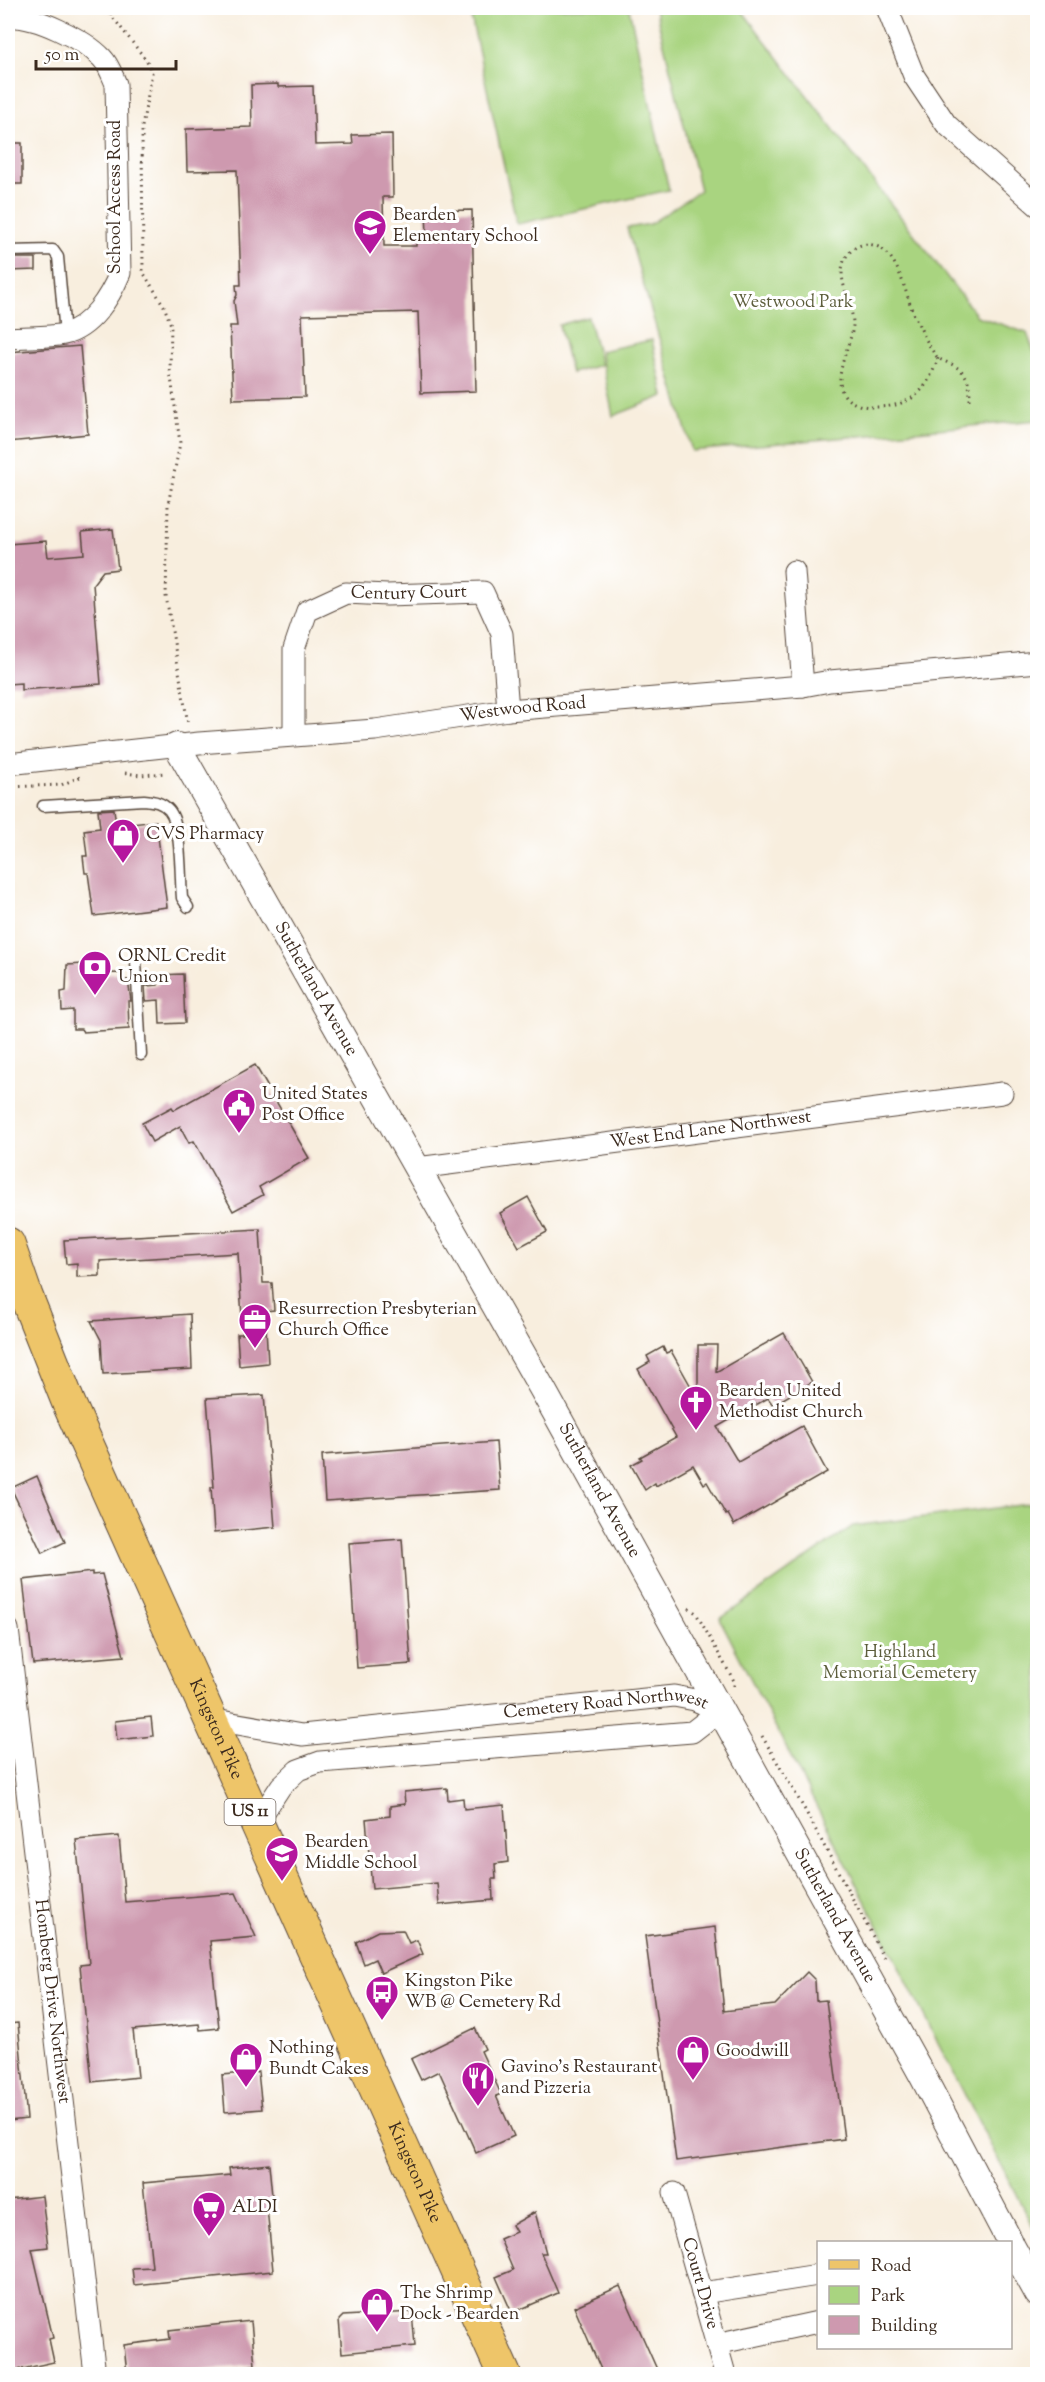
<svg xmlns="http://www.w3.org/2000/svg" width="1045" height="2382" font-family="'Sorts Mill Goudy',serif">
  <style>
    .green { fill: #a9d480; stroke: #727f4f; stroke-width: 1.5 }
    .building { fill: #ce99af }
    .lines { fill: none; stroke-linecap: round; stroke-linejoin: round }
    .service-casing { stroke: #57473b; stroke-width: 13 }
    .minor-casing { stroke: #57473b; stroke-width: 23 }
    .tertiary-casing { stroke: #57473b; stroke-width: 28 }
    .primary-casing { stroke: #57473b; stroke-width: 35 }
    .path { stroke: #57473b; stroke-width: 3; stroke-dasharray: 1.5 4.5; stroke-linecap: butt }
    .service { stroke: #fff; stroke-width: 10 }
    .minor { stroke: #fff; stroke-width: 21 }
    .tertiary { stroke: #fff; stroke-width: 26 }
    .primary { stroke: #eec569; stroke-width: 33 }
    .labels { text-anchor: middle; dominant-baseline: central; stroke-width: 6; stroke-linejoin: round; paint-order: stroke }
    .shield { fill: #fff; stroke: #766a62; stroke-width: 1.5 }
    .shield-label { font-size: 16px; font-weight: bold; fill: #3b2a1e }
    .street-label { font-size: 18px; fill: #3b2a1e; stroke: #fff }
    .poi-label { font-size: 18px; fill: #3b2a1e; stroke: #fff; text-anchor: start }
    .park-label { font-size: 18px; fill: #5c5d3b; stroke: #fff }
  </style>
  <rect width="100%" height="100%" fill="#fff"/>
  <filter id="ink" filterUnits="userSpaceOnUse"><feTurbulence type="fractalNoise" baseFrequency=".0167" numOctaves="2"/><feDisplacementMap in="SourceGraphic" scale="12" xChannelSelector="R" yChannelSelector="G"/><feConvolveMatrix kernelMatrix="1 2 1 2 8 2 1 2 1" color-interpolation-filters="sRGB"/></filter>
  <filter id="wash" filterUnits="userSpaceOnUse"><feTurbulence type="fractalNoise" baseFrequency=".008" numOctaves="4" result="noise"/><feDisplacementMap in="SourceGraphic" scale="24" xChannelSelector="R" yChannelSelector="G"/><feGaussianBlur stdDeviation="1.35" result="paint"/><feColorMatrix in="noise" values="0 0 0 0 0 0 0 0 0 0 0 0 0 0 0 0 0 1.4 0 .05"/><feComposite in="paint" operator="in"/></filter>
  <g filter="url(#wash)">
    <rect width="100%" height="100%" fill="#f8eede"/>
    <g class="green">
      <polygon points="469,8 629,8 669,190 517,224"/>
      <polygon points="655,8 740,8 977,316 1027,333 1036,357 1037,420 692,451 627,228 650,224 700,190"/>
      <polygon points="588,317 601,365 571,373 559,325"/>
      <polygon points="652,340 664,396 613,416 600,351"/>
      <polygon points="1037,1503 1038,1503 1037,2235 720,1619 853,1526"/>
    </g>
    <g id="blocks">
      <g class="building">
        <polygon points="278,84 278,87 313,86 315,145 353,144 352,135 392,134 393,197 383,197 384,246 416,246 416,235 427,235 426,211 472,210 476,391 421,393 418,312 302,315 305,397 233,399 230,326 237,326 234,301 237,295 236,285 241,285 237,170 187,171 186,129 252,127 251,85"/>
        <rect x="8" y="143" width="14" height="41"/>
        <polygon points="8,258 36,258 36,270 8,271"/>
        <polygon points="80,346 88,434 8,442 8,352"/>
        <polygon points="113,529 118,569 103,571 93,584 101,684 21,690 21,683 8,684 8,544 46,541 48,557 84,554 82,532"/>
        <polygon points="114,809 116,826 156,821 167,907 94,916 88,873 85,873 83,856 87,856 84,830 100,828 98,810"/>
        <polygon points="84,964 85,974 120,973 120,980 128,980 131,1001 128,1001 129,1029 83,1032 81,1029 73,1029 73,1010 62,1011 61,992 66,991 67,965"/>
        <polygon points="183,974 185,1023 160,1024 159,1000 146,1001 145,986 158,985 158,975"/>
        <polygon points="255,1065 309,1158 259,1187 263,1195 233,1211 194,1141 189,1143 180,1126 152,1142 142,1123 172,1107 174,1110"/>
        <polygon points="528,1197 547,1232 519,1247 500,1213"/>
        <polygon points="260,1229 263,1283 272,1283 274,1310 265,1311 268,1363 239,1366 237,1334 243,1334 238,1253 100,1261 100,1276 77,1277 77,1263 66,1264 64,1240"/>
        <polygon points="190,1314 192,1369 103,1374 101,1340 91,1321"/>
        <polygon points="784,1333 812,1382 773,1405 768,1398 717,1427 738,1462 802,1426 827,1472 734,1525 728,1514 726,1515 707,1482 704,1484 693,1465 656,1486 655,1483 645,1490 631,1465 642,1459 640,1457 676,1437 638,1369 650,1362 647,1356 663,1347 666,1353 671,1351 698,1399 698,1345 717,1345 716,1372"/>
        <polygon points="264,1395 275,1527 214,1533 211,1487 214,1487 207,1398"/>
        <polygon points="496,1442 500,1490 325,1501 322,1455"/>
        <polygon points="37,1476 65,1542 42,1553 11,1488"/>
        <polygon points="402,1539 411,1664 357,1668 349,1543"/>
        <polygon points="92,1572 92,1575 102,1574 124,1656 33,1664 23,1580"/>
        <polygon points="151,1717 153,1736 117,1740 115,1721"/>
        <polygon points="447,1788 448,1800 463,1798 464,1809 504,1805 508,1862 495,1864 496,1879 492,1879 493,1900 439,1905 437,1883 372,1889 366,1819 390,1816 390,1806 405,1804 404,1792"/>
        <polygon points="119,1836 125,1902 236,1893 256,1937 210,1941 219,2028 200,2030 199,2024 133,2030 138,2077 92,2082 80,1965 89,1964 76,1840"/>
        <polygon points="715,1927 724,2011 775,2005 807,1972 815,1980 816,2001 826,2000 844,2139 676,2161 645,1936"/>
        <polygon points="403,1930 409,1943 417,1940 423,1954 381,1973 375,1959 364,1964 356,1942 378,1931"/>
        <polygon points="18,2023 27,2119 8,2121 8,2024"/>
        <polygon points="475,2028 485,2049 481,2051 501,2094 496,2096 514,2136 476,2153 439,2071 421,2080 411,2059"/>
        <polygon points="258,2072 262,2109 225,2112 222,2075"/>
        <polygon points="269,2164 273,2206 267,2207 273,2271 134,2285 132,2268 152,2267 143,2183 230,2175 229,2168"/>
        <polygon points="42,2196 48,2247 32,2249 53,2338 49,2339 54,2362 8,2372 8,2200"/>
        <polygon points="535,2212 546,2253 541,2253 558,2293 512,2313 496,2277 513,2270 500,2239 516,2232 512,2225"/>
        <polygon points="620,2286 659,2374 603,2374 574,2307"/>
        <polygon points="412,2312 415,2346 342,2353 339,2320 343,2316"/>
        <polygon points="251,2321 255,2365 169,2374 127,2374 124,2345 170,2339 169,2330"/>
      </g>
    </g>
  </g>
  <g filter="url(#ink)">
    <use href="#blocks" fill-opacity="0" stroke="#57473b" stroke-width="1.5"/>
    <g class="lines">
      <defs>
        <g id="service">
          <polyline points="8,251 53,250 58,257 65,334"/>
          <path d="M 43,806 L 144,800 C 154,801 162,802 169,810 C 182,825 180,877 182,898 L 188,907"/>
          <polyline points="136,961 141,1055"/>
        </g>
        <g id="minor">
          <polyline points="887,8 914,76 946,124 1038,206"/>
          <path d="M 8,17 C 34,15 84,39 102,58 C 109,65 112,75 116,84 L 120,273 C 110,297 91,328 64,334 C 47,338 26,336 8,338"/>
          <polyline points="794,571 803,686"/>
          <path id="s1" d="M 294,735 L 294,649 L 307,611 L 346,593 L 387,595 L 483,592 L 502,634 L 508,710"/>
          <path id="s2" d="M 8,764 L 199,743 L 375,730 L 508,710 L 803,686 L 830,681 L 1038,662"/>
          <path id="s3" d="M 417,1168 L 1002,1093"/>
          <path id="s4" d="M 8,1629 L 95,2374"/>
          <path id="s5" d="M 209,1719 L 302,1735 L 674,1696 L 695,1700 L 719,1711 L 692,1732 L 320,1762 L 298,1770 L 281,1786 L 256,1824"/>
          <path id="s6" d="M 674,2193 L 725,2374"/>
          <polyline points="702,2293 818,2275"/>
          <polyline points="716,2344 818,2322"/>
        </g>
        <g id="tertiary">
          <path id="s7" d="M 177,746 L 543,1390 L 921,2073 L 1010,2242"/>
          <polyline points="1010,2243 1038,2294"/>
        </g>
        <g id="primary">
          <path id="s8" d="M 8,1244 L 26,1296 L 69,1404 L 504,2374"/>
        </g>
      </defs>
      <use href="#service" class="service-casing"/>
      <use href="#minor" class="minor-casing"/>
      <use href="#tertiary" class="tertiary-casing"/>
      <use href="#primary" class="primary-casing"/>
      <g class="path">
        <polyline points="108,8 111,15 147,61 152,73 142,127 143,272 164,306 171,325 170,370 180,443 168,505 166,596 188,724"/>
        <path d="M 938,358 C 929,384 919,401 890,406 C 880,407 869,408 859,405 C 820,392 853,346 853,324 C 853,300 829,270 852,250 C 858,245 865,243 873,245 C 900,252 905,296 915,317 C 921,329 928,346 937,357 C 941,361 948,362 953,365 C 970,374 970,386 970,403"/>
        <polyline points="125,773 141,775 166,773"/>
        <polyline points="8,787 61,785 80,777"/>
        <polyline points="689,1608 696,1613 734,1681 734,1689"/>
        <polyline points="762,1736 805,1810 885,1959"/>
        <polyline points="1034,2237 1038,2243"/>
      </g>
      <use href="#service" class="service"/>
      <use href="#minor" class="minor"/>
      <use href="#tertiary" class="tertiary"/>
      <use href="#primary" class="primary"/>
    </g>
  </g>
  <defs>
    <symbol id="school-pin" viewBox="-11 -11 22 30"><path d="M0 17L-7.5 6A9.5 9.5 0 1 1 7.5 6Z" fill="#b5179e" stroke="#fff"/><path d="M0-5L7-2L0 1L-7-2ZM-4 1L0 2.5L4 1V4Q0 6-4 4Z" fill="#fff"/></symbol>
    <symbol id="shop-pin" viewBox="-11 -11 22 30"><path d="M0 17L-7.5 6A9.5 9.5 0 1 1 7.5 6Z" fill="#b5179e" stroke="#fff"/><path d="M-5-2.5h2.3a2.7 3.5 0 0 1 5.4 0H5L5.5 6h-11ZM-1.5-2.5h3a1.5 2.3 0 0 0-3 0Z" fill="#fff"/></symbol>
    <symbol id="bank-pin" viewBox="-11 -11 22 30"><path d="M0 17L-7.5 6A9.5 9.5 0 1 1 7.5 6Z" fill="#b5179e" stroke="#fff"/><path d="M-6-4H6V4H-6ZM0-2.3a2.3 2.3 0 1 0 0 4.6a2.3 2.3 0 1 0 0-4.6Z" fill="#fff"/></symbol>
    <symbol id="civic-pin" viewBox="-11 -11 22 30"><path d="M0 17L-7.5 6A9.5 9.5 0 1 1 7.5 6Z" fill="#b5179e" stroke="#fff"/><path d="M-.6-6.5H3V-4.5H.6V-3L4-1V1h2V6H-6V1h2V-1L-.6-3ZM-1.2 2.5V6h2.4V2.5Z" fill="#fff"/></symbol>
    <symbol id="office-pin" viewBox="-11 -11 22 30"><path d="M0 17L-7.5 6A9.5 9.5 0 1 1 7.5 6Z" fill="#b5179e" stroke="#fff"/><path d="M-6-3h4V-5.5h4V-3h4V5H-6ZM-1-4.5V-3h2v-1.5ZM-6 0V1H6V0Z" fill="#fff"/></symbol>
    <symbol id="church-pin" viewBox="-11 -11 22 30"><path d="M0 17L-7.5 6A9.5 9.5 0 1 1 7.5 6Z" fill="#b5179e" stroke="#fff"/><path d="M-1.2-6h2.4v3.5h3.3v2.4h-3.3V6h-2.4V-.1h-3.3v-2.4h3.3Z" fill="#fff"/></symbol>
    <symbol id="bus-pin" viewBox="-11 -11 22 30"><path d="M0 17L-7.5 6A9.5 9.5 0 1 1 7.5 6Z" fill="#b5179e" stroke="#fff"/><path d="M-5-6H5V4H4V6H2V4H-2V6H-4V4H-5ZM-3.5-4V0h7V-4ZM-3.5 1.2v1.5H-2V1.2ZM2 1.2v1.5H3.5V1.2Z" fill="#fff"/></symbol>
    <symbol id="restaurant-pin" viewBox="-11 -11 22 30"><path d="M0 17L-7.5 6A9.5 9.5 0 1 1 7.5 6Z" fill="#b5179e" stroke="#fff"/><path d="M-5-6h1v4h1v-4h1v4h1v-4h1v5L-1.5 .5V6h-2V.5L-5-1ZM5-6V6H3V1.5H1.5Q1.5-4 5-6Z" fill="#fff"/></symbol>
    <symbol id="supermarket-pin" viewBox="-11 -11 22 30"><path d="M0 17L-7.5 6A9.5 9.5 0 1 1 7.5 6Z" fill="#b5179e" stroke="#fff"/><path d="M-6-5.5h2.5l.6 2H6L4.5 2H-2.5L-4.4-4H-6ZM-1.5 3.2a1.3 1.3 0 1 0 .1 0ZM3 3.2a1.3 1.3 0 1 0 .1 0Z" fill="#fff"/></symbol>
  </defs>
  <g fill-rule="evenodd">
    <use href="#school-pin" x="351" y="207" width="38" height="52"/>
    <use href="#shop-pin" x="104" y="816" width="38" height="52"/>
    <use href="#bank-pin" x="76" y="948" width="38" height="52"/>
    <use href="#civic-pin" x="220" y="1086" width="38" height="52"/>
    <use href="#office-pin" x="236" y="1301" width="38" height="52"/>
    <use href="#church-pin" x="677" y="1383" width="38" height="52"/>
    <use href="#school-pin" x="263" y="1834" width="38" height="52"/>
    <use href="#bus-pin" x="363" y="1973" width="38" height="52"/>
    <use href="#shop-pin" x="674" y="2033" width="38" height="52"/>
    <use href="#shop-pin" x="227" y="2040" width="38" height="52"/>
    <use href="#restaurant-pin" x="459" y="2059" width="38" height="52"/>
    <use href="#supermarket-pin" x="190" y="2189" width="38" height="52"/>
    <use href="#shop-pin" x="358" y="2285" width="38" height="52"/>
  </g>
  <g class="labels">
    <rect class="shield" x="224.5" y="1799" width="51" height="26" rx="4.5"/>
    <g class="shield-label">
      <text x="250" y="1812">US 11</text>
    </g>
    <g class="street-label">
      <text transform="translate(116 197) rotate(-90)">School Access Road</text>
      <text stroke="none"><textPath href="#s1" startOffset="232">Century Court</textPath></text>
      <text stroke="none"><textPath href="#s2" startOffset="518">Westwood Road</textPath></text>
      <text stroke="none"><textPath href="#s7" startOffset="280">Sutherland Avenue</textPath></text>
      <text stroke="none"><textPath href="#s3" startOffset="296">West End Lane Northwest</textPath></text>
      <text stroke="none"><textPath href="#s7" startOffset="856">Sutherland Avenue</textPath></text>
      <text stroke="none"><textPath href="#s5" startOffset="400">Cemetery Road Northwest</textPath></text>
      <text stroke="none"><textPath href="#s8" startOffset="528">Kingston Pike</textPath></text>
      <text stroke="none"><textPath href="#s7" startOffset="1342">Sutherland Avenue</textPath></text>
      <text stroke="none"><textPath href="#s4" startOffset="375">Homberg Drive Northwest</textPath></text>
      <text stroke="none"><textPath href="#s8" startOffset="1014">Kingston Pike</textPath></text>
      <text stroke="none"><textPath href="#s6" startOffset="94">Court Drive</textPath></text>
    </g>
    <g class="poi-label">
      <text x="393" y="216">Bearden<tspan x="393" dy="21">Elementary School</tspan></text>
      <text x="146" y="835">CVS Pharmacy</text>
      <text x="118" y="957">ORNL Credit<tspan x="118" dy="21">Union</tspan></text>
      <text x="262" y="1095">United States<tspan x="262" dy="21">Post Office</tspan></text>
      <text x="278" y="1310">Resurrection Presbyterian<tspan x="278" dy="21">Church Office</tspan></text>
      <text x="719" y="1392">Bearden United<tspan x="719" dy="21">Methodist Church</tspan></text>
      <text x="305" y="1843">Bearden<tspan x="305" dy="21">Middle School</tspan></text>
      <text x="405" y="1982">Kingston Pike<tspan x="405" dy="21">WB @ Cemetery Rd</tspan></text>
      <text x="269" y="2049">Nothing<tspan x="269" dy="21">Bundt Cakes</tspan></text>
      <text x="716" y="2052">Goodwill</text>
      <text x="501" y="2068">Gavino's Restaurant<tspan x="501" dy="21">and Pizzeria</tspan></text>
      <text x="232" y="2208">ALDI</text>
      <text x="400" y="2294">The Shrimp<tspan x="400" dy="21">Dock - Bearden</tspan></text>
    </g>
    <g class="park-label">
      <text x="793" y="303">Westwood Park</text>
      <text x="900" y="1653">Highland<tspan x="900" dy="21">Memorial Cemetery</tspan></text>
    </g>
  </g>
  <rect width="1045" height="2382" fill="none" stroke="#fff" stroke-width="30"/>
  <rect x="817" y="2241" width="195" height="108" fill="#ffffff" stroke="#b1aaa5" stroke-width="1.5"/>
  <rect x="829" y="2260" width="30" height="9" fill="#eec569" stroke="#b1aaa5" stroke-width="1.5"/>
  <text x="871" y="2271" font-size="18" fill="#3b2a1e">Road</text>
  <rect x="829" y="2286" width="30" height="18" fill="#a9d480" stroke="#b1aaa5" stroke-width="1.5"/>
  <text x="871" y="2301" font-size="18" fill="#3b2a1e">Park</text>
  <rect x="829" y="2316" width="30" height="18" fill="#ce99af" stroke="#b1aaa5" stroke-width="1.5"/>
  <text x="871" y="2331" font-size="18" fill="#3b2a1e">Building</text>
  <path d="M36 60v9h140v-9" fill="none" stroke="#3b2a1e" stroke-width="3"/>
  <text x="45" y="60" font-size="18" fill="#3b2a1e" stroke="#ffffff" stroke-width="4.5" paint-order="stroke">50 m</text>
</svg>
